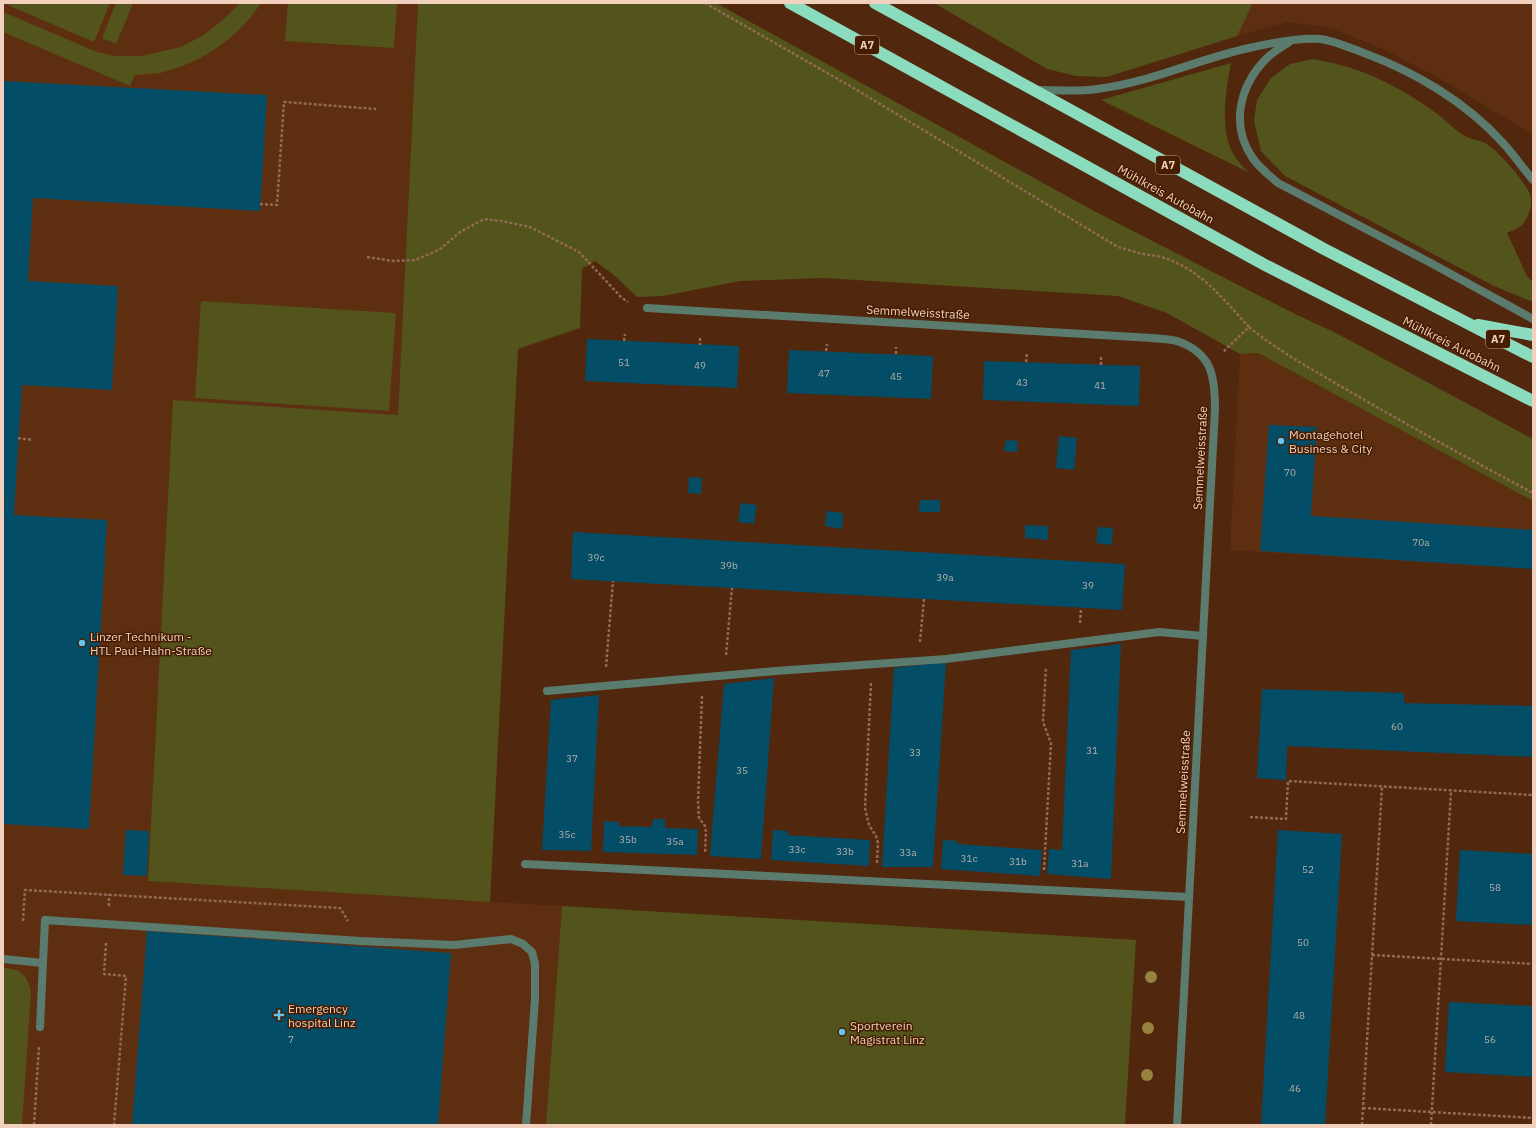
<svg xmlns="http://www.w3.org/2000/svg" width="1536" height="1128" font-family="'IBM Plex Sans',sans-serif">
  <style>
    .built { fill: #5e2e11 }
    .green { fill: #53531c }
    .building { fill: #044d67 }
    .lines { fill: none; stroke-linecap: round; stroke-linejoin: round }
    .path { stroke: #916a53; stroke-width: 2.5; stroke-dasharray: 3 2; stroke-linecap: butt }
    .lane { stroke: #5b7b6f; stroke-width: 8 }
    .street { stroke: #5b7b6f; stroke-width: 8 }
    .highway { stroke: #8bdcbf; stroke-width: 12 }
    .tree { fill: #95833f }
    .poi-dot { fill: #66c4ef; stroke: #451d02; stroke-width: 1.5 }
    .labels { text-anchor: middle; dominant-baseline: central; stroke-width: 3; stroke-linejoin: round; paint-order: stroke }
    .number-label { font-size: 10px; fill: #b6afa8 }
    .shield { fill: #451d02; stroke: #be9a86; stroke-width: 1 }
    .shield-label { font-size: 11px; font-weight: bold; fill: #f2d0be }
    .street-label { font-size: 12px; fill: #f2d0be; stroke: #451d02 }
    .poi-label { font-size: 12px; fill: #f2d0be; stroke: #451d02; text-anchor: start }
  </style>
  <rect width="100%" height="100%" fill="#51270d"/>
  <g class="built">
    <polygon points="3,3 418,3 398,415 173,401 148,881 562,906 546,1125 3,1125"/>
    <polygon points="1253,3 1533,3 1533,135 1441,79 1385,50 1331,28 1288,22 1237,36"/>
    <polygon points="1258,353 1533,501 1533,569 1230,550 1240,354"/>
  </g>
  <g class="green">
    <polygon points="3,3 110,3 94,42"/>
    <polygon points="116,3 129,3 133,4 116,44 102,38"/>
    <path d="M 240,3 L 261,3 C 238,39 201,63 160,73 C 152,74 143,74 135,75 L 130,86 L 3,32 L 3,12 L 97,52 L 116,56 L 141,56 L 181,47 L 202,36 L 223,20 Z"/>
    <polygon points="288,3 397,3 394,48 285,41"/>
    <polygon points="418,3 716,3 1094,211 1295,314 1334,332 1533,439 1533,501 1258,353 1240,354 1167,313 1118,296 824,278 740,281 663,296 637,297 614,275 595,261 582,269 580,328 518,349 490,902 148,881 173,400 398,415"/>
    <polygon points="934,3 1253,3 1237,36 1107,77 1076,76 1047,69"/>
    <path d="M 1312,59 C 1359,66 1398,85 1436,113 C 1446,120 1454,130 1465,136 C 1472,140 1481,140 1487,144 C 1498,151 1530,186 1531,198 C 1532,207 1528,220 1521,226 C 1517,229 1511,231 1507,233 L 1527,276 L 1533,282 L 1533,302 L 1494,286 L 1285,176 L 1261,151 L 1254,121 L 1257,100 L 1271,78 L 1290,64 Z"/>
    <path d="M 1231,63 C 1226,90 1219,130 1234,155 C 1237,161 1243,166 1248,172 L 1101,100 Z"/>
    <polygon points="201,301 396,313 389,411 195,398"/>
    <polygon points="562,906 1136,940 1125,1125 546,1125"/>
    <path d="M 3,968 C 21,969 27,975 31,992 L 22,1125 L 3,1125 Z"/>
  </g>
  <g class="building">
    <polygon points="3,81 267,95 260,211 33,198 28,281 118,286 112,390 22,385 14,515 107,520 89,829 3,824"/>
    <polygon points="587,339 739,346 737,388 585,381"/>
    <polygon points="789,350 933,356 931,399 787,393"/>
    <polygon points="984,361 1140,366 1139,406 983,400"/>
    <polygon points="1269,425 1317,427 1311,516 1533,530 1533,569 1260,551"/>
    <polygon points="1059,436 1077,438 1074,470 1056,468"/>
    <polygon points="1006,440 1018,441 1017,452 1004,451"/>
    <polygon points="689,477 702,478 701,494 688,493"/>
    <polygon points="920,500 940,500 940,512 919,512"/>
    <polygon points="741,503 757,505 754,524 738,522"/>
    <polygon points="827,511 843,513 842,529 825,526"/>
    <polygon points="1025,525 1048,526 1048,540 1025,538"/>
    <polygon points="1098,527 1113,528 1112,545 1096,543"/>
    <polygon points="573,532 1125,564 1122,610 571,579"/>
    <polygon points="1121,644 1111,879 1047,874 1049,849 1062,850 1071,650"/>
    <polygon points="946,662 933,867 882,867 894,668"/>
    <polygon points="774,678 761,859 710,856 724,684"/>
    <polygon points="1262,689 1404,693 1404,703 1533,706 1533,757 1287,746 1286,780 1257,778"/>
    <polygon points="599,695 591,851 542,850 551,700"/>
    <polygon points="653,819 665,819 665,828 698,829 697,855 603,852 604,821 619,822 619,826 652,827"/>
    <polygon points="126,830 149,831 147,876 123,875"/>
    <polygon points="773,830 788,831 787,835 870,840 869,866 771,860"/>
    <polygon points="1278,830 1342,834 1325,1125 1261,1125"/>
    <polygon points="943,840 958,841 957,844 1042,850 1040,876 941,869"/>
    <polygon points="1460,850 1533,854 1533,925 1456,921"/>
    <polygon points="147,931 451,953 438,1125 132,1125"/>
    <polygon points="1449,1002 1533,1006 1533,1077 1445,1072"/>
  </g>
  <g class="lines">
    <g class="path">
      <path d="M 705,3 L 850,86 L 1118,247 C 1125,249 1132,251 1139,253 C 1146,255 1154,255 1161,257 C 1200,268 1223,299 1249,327 L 1223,352"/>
      <polyline points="260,204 277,205 284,102 376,109"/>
      <polyline points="367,257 393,261 415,260 439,250 460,232 484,219 502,221 530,227 579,252 621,297 628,302"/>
      <path d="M 1249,327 C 1282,354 1319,373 1354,394 C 1413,428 1473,461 1533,493"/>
      <polyline points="700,338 700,345"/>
      <polyline points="624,341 625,334"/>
      <polyline points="826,351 827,344"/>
      <polyline points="896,354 896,347"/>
      <polyline points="1026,362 1027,353"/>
      <polyline points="1101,365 1101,357"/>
      <polyline points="18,438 33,440"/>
      <polyline points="1080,623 1081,608"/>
      <polyline points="920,642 924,599"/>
      <polyline points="726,655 732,588"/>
      <polyline points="606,667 613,581"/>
      <polyline points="871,683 865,808 869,825 876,836 878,843 877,863"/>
      <polyline points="702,696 698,801 699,818 705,826 706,832 705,853"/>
      <polyline points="1250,817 1286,819 1288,781 1533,795"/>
      <polyline points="1044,870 1051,743 1043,722 1046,667"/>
      <polyline points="109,906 109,894"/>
      <polyline points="23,921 25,890 340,908 348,921"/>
      <polyline points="106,943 104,974 126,976 114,1125"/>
      <polyline points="1372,955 1533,964"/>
      <polyline points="1363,1108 1533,1118"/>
      <polyline points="34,1125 39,1046"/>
      <polyline points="1362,1125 1382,787"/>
      <polyline points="1431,1125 1451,791"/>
    </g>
    <g class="lane">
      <path d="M 1288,43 C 1280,48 1271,53 1264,61 C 1239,88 1231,126 1252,157 C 1259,168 1269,175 1278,183 L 1429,262 L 1533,319"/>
      <path d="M 1037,90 C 1057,90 1077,92 1097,89 C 1149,83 1198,59 1249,48 C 1271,43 1299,37 1321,39 C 1335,41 1350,48 1364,53 C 1415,72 1466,102 1503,143 C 1513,154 1523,168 1533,180"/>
      <polyline points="547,691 776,671 946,659 1159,632 1203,636"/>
      <polyline points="525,864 1189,897"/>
      <polyline points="3,959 43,963"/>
      <polyline points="40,1027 45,920 361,941 454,945 511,939 523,944 532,952 535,964 535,999 526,1125"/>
    </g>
    <path class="street" d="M 647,308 L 1152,338 C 1160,339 1169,339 1177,341 C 1212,353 1215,376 1215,409 L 1177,1125"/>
    <g class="highway">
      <polyline points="790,3 1265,265 1533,401"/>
      <polyline points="875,3 1324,249 1533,357"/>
      <polyline points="1478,325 1533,335"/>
    </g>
  </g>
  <g class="tree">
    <circle cx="1151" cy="977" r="6"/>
    <circle cx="1148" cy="1028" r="6"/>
    <circle cx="1147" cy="1075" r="6"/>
  </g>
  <g class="poi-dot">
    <circle cx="1281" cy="441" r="4"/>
    <circle cx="82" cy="643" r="4"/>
    <path d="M277 1009h4v4h4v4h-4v4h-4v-4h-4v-4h4z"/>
    <circle cx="842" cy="1032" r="4"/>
  </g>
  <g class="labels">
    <g class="number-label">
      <text x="624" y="362">51</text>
      <text x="700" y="365">49</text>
      <text x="824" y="373">47</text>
      <text x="896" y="376">45</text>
      <text x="1022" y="382">43</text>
      <text x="1100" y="385">41</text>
      <text x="1290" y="472">70</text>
      <text x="1421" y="542">70a</text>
      <text x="596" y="557">39c</text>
      <text x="729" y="565">39b</text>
      <text x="945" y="577">39a</text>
      <text x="1088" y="585">39</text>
      <text x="1397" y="726">60</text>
      <text x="1092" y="750">31</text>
      <text x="915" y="752">33</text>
      <text x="572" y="758">37</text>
      <text x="742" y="770">35</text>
      <text x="567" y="834">35c</text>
      <text x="628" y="839">35b</text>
      <text x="675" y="841">35a</text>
      <text x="797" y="849">33c</text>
      <text x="845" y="851">33b</text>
      <text x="908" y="852">33a</text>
      <text x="969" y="858">31c</text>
      <text x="1018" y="861">31b</text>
      <text x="1080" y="863">31a</text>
      <text x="1308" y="869">52</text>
      <text x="1495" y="887">58</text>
      <text x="1303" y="942">50</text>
      <text x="1299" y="1015">48</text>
      <text x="291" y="1039">7</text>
      <text x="1490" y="1039">56</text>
      <text x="1295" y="1088">46</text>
    </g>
    <g class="shield">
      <rect x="855" y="36" width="24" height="18" rx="3"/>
      <rect x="1156" y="156" width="24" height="18" rx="3"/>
      <rect x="1486" y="330" width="24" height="18" rx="3"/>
    </g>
    <g class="shield-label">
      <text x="867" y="45">A7</text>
      <text x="1168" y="165">A7</text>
      <text x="1498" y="339">A7</text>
    </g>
    <g class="street-label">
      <text transform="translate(1166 194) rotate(29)">Mühlkreis Autobahn</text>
      <text transform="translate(918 312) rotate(3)">Semmelweisstraße</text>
      <text transform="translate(1452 344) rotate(27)">Mühlkreis Autobahn</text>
      <text transform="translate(1200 458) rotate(-87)">Semmelweisstraße</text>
      <text transform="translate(1183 782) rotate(-87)">Semmelweisstraße</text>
    </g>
    <g class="poi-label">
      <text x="1289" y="434">Montagehotel<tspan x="1289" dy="14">Business &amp; City</tspan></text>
      <text x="90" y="636">Linzer Technikum -<tspan x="90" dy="14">HTL Paul-Hahn-Straße</tspan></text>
      <text x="288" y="1008">Emergency<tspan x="288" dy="14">hospital Linz</tspan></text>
      <text x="850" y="1025">Sportverein<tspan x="850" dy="14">Magistrat Linz</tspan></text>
    </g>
  </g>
  <rect width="1536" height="1128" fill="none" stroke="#f2d0be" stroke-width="8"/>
</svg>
